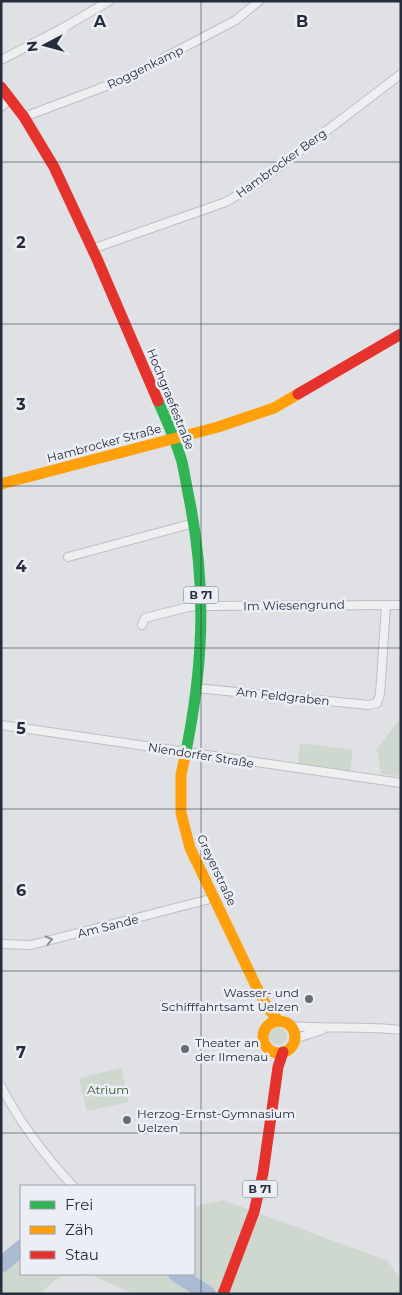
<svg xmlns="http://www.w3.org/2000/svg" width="402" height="1295" font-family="Montserrat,sans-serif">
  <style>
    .green { fill: #ced8cf }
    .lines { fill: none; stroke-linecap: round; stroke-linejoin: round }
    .stream { stroke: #abbbd1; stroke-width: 2.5 }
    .river { stroke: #abbbd1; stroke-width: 16 }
    .street-casing { stroke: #bdbfc2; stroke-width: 10 }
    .street { stroke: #eeeff1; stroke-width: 8 }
    .fast { stroke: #30b455; stroke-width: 11 }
    .slow { stroke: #ff9f0a; stroke-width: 11 }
    .jam { stroke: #e5322d; stroke-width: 11 }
    .oneway { stroke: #8a8e97 }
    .grid { fill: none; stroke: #252d3d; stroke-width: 1; stroke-opacity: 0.55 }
    .poi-dot { fill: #666c77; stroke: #ebeff5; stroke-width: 2 }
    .labels { text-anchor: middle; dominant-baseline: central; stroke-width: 5; stroke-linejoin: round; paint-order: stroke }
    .shield { fill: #ebeff5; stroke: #606774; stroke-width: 1 }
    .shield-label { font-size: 11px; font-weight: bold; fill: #252d3d }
    .street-label { font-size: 12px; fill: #252d3d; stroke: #ebeff5 }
    .poi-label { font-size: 12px; fill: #252d3d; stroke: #ebeff5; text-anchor: start }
    .park-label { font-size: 12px; fill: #385932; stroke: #ebeff5 }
    .grid-label { font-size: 16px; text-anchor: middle; font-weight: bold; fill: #252d3d; stroke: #ebeff5; stroke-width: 5; stroke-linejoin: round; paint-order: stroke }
  </style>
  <rect width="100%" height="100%" fill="#dfe1e4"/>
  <g class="green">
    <polygon points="401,717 401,741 399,742 401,743 401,776 381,774 377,749"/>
    <polygon points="300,743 353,750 350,771 298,764"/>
    <circle cx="278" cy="1036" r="9"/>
    <polygon points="121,1068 129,1102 87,1111 79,1078"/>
    <polygon points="223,1200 388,1261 401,1281 401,1294 134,1294 89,1274 71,1277 67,1275 59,1277 39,1294 8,1294 1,1292 1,1265 21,1248 21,1274 194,1274 194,1207"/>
  </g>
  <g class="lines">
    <polyline class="stream" points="401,850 401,860"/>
    <g class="river">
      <polyline points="1,1265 21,1248"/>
      <polyline points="176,1274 208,1294"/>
    </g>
    <defs>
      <g id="street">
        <polyline points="1,60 61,29 109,1"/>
        <polyline points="1,107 11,99"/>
        <polyline points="24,117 122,80 236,20 259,1"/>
        <polyline points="92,249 226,202 258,183 401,74"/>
        <polyline points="68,557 194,523"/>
        <polyline points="142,625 145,618 188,607 202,606 401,605"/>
        <polyline points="196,688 369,705 377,703 380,694 386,606"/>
        <polyline points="1,725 401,783"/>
        <polyline points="1,944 31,945 214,898"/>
        <path d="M 291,1026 C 327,1029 364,1026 401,1030"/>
        <polyline points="294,1039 322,1030"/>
        <path d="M 1,1086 C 20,1123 45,1156 73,1186"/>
      </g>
    </defs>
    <use href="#street" class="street-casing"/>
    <use href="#street" class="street"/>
    <path class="fast" d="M 158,401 C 167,421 176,441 182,462 C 185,475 187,489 190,503 C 207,589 203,670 185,756"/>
    <g class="slow">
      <polyline points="1,484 218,427 274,408 298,394"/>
      <polyline points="185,756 181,775 181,813 190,848 256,986 267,1007 278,1020"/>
      <circle cx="279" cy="1037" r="16"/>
    </g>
    <g class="jam">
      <polyline points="1,87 24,117 54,167 97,259 158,401"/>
      <polyline points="298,394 401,334"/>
      <polyline points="223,1294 254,1212 263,1173 278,1067 283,1052"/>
    </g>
  </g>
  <defs><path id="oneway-chevron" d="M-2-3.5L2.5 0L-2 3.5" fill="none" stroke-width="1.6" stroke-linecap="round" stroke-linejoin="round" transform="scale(1.25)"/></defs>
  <use class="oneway" href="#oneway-chevron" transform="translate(49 940) rotate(-14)"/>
  <path class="grid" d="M 201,1 L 201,1294M 1,162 L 401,162M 1,324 L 401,324M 1,486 L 401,486M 1,648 L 401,648M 1,809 L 401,809M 1,971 L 401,971M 1,1133 L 401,1133"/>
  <g class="poi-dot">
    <circle cx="309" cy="999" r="5"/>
    <circle cx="185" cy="1049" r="5"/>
    <circle cx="127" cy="1120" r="5"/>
  </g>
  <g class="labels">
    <g class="shield">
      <rect x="183.5" y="586.5" width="35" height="17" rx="4"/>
      <rect x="242.5" y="1180.5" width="35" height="17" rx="4"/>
    </g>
    <g class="shield-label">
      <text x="201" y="595">B 71</text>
      <text x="260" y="1189">B 71</text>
    </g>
    <g class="street-label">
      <text transform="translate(145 67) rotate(-26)">Roggenkamp</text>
      <text transform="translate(281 163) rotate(-36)">Hambrocker Berg</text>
      <text transform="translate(171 399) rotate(68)">Hochgraefestraße</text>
      <text transform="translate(104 443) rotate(-15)">Hambrocker Straße</text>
      <text transform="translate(294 605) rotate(-1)">Im Wiesengrund</text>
      <text transform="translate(283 696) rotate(6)">Am Feldgraben</text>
      <text transform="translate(201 755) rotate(9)">Niendorfer Straße</text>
      <text transform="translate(217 870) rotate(65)">Greyerstraße</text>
      <text transform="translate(108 926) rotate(-14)">Am Sande</text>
    </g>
    <g class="poi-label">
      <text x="299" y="992" text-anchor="end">Wasser- und<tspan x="299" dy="14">Schifffahrtsamt Uelzen</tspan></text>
      <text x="195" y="1042">Theater an<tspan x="195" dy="14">der Ilmenau</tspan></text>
      <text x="137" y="1113">Herzog-Ernst-Gymnasium<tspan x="137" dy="14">Uelzen</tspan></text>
    </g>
    <g class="park-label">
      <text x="108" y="1089">Atrium</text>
    </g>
  </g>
  <g class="grid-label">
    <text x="100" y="27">A</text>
    <text x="302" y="27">B</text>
    <text x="21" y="248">2</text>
    <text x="21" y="410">3</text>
    <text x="21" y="572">4</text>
    <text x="21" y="734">5</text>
    <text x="21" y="896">6</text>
    <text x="21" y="1058">7</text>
  </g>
  <rect width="402" height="1295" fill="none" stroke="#252d3d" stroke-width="5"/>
  <rect x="20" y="1185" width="175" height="90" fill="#ebeff5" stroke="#9ca1ab"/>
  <rect x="30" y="1201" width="25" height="8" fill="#30b455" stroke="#9ca1ab"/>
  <text x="65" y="1210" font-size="15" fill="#252d3d">Frei</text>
  <rect x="30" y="1226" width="25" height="8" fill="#ff9f0a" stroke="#9ca1ab"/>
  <text x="65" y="1235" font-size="15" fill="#252d3d">Zäh</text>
  <rect x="30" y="1251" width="25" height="8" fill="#e5322d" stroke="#9ca1ab"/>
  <text x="65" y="1260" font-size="15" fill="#252d3d">Stau</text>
  <g transform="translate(45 45) rotate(264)" stroke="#ebeff5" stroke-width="4" paint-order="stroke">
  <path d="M0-4L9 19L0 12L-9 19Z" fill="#252d3d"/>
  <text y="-8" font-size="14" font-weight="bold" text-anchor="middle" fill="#252d3d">N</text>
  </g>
</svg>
